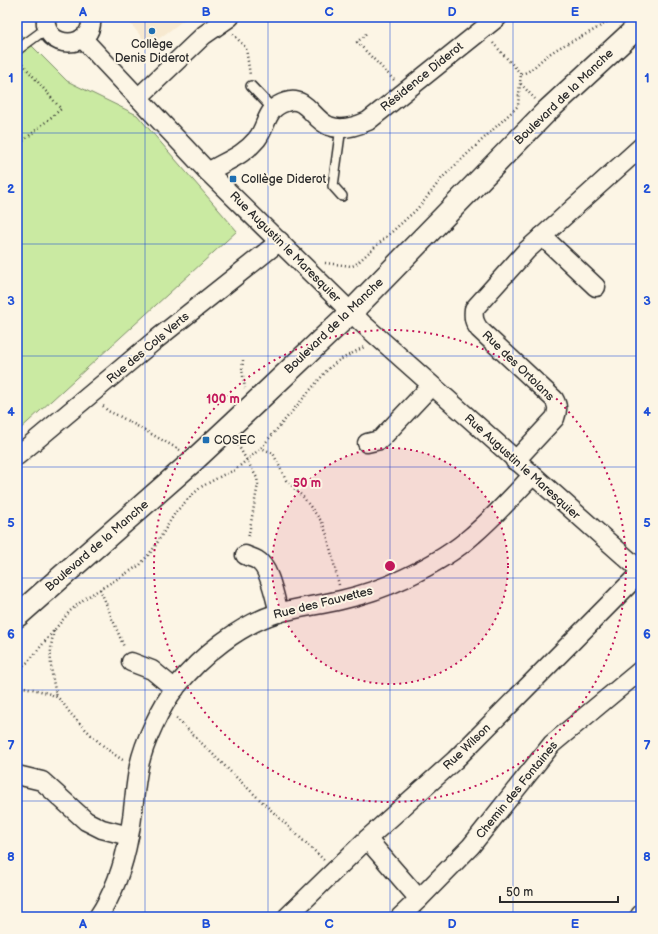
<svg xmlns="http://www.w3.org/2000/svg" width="658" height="934" font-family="'Balsamiq Sans',sans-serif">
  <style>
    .built { fill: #f7e9d0 }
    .green { fill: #caeaa2; stroke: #7a8a66 }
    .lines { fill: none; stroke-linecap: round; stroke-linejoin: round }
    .lane-casing { stroke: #2b2b2b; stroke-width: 12 }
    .street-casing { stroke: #2b2b2b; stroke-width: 21 }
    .secondary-casing { stroke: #2b2b2b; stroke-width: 25 }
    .path { stroke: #2b2b2b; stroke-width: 2.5; stroke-dasharray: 1 3; stroke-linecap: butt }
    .lane { stroke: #fcf5e5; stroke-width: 9 }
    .street { stroke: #fcf5e5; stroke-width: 18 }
    .secondary { stroke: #fcf5e5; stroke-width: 22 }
    .grid { fill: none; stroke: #1d4ed8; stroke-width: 1; stroke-opacity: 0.55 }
    .ring { fill: none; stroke: #c2185b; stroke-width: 2; stroke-dasharray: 2 4 }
    .poi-dot { fill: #1f6fb2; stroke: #fcf5e5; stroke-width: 1.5 }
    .labels { text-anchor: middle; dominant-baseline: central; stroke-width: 4; stroke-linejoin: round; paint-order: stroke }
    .poi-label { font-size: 12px; fill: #2b2b2b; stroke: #fcf5e5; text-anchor: start }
    .street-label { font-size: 12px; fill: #2b2b2b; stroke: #fcf5e5 }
    .centre { fill: #c2185b; stroke: #fcf5e5; stroke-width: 2 }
    .ring-label { font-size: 12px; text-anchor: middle; font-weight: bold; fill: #c2185b; stroke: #fcf5e5; stroke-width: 4; stroke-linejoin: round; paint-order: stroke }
    .neatline { fill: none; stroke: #1d4ed8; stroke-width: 1.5 }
    .grid-label { font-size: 13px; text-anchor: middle; font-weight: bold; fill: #1d4ed8 }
  </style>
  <rect width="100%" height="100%" fill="#fcf5e5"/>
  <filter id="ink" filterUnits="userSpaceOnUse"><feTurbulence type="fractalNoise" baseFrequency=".025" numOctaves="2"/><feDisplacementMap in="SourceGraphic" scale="8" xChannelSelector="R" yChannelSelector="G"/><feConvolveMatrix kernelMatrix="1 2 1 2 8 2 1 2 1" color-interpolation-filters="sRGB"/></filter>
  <g filter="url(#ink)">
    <polygon class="built" points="125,17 188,17 149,46"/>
    <polygon class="green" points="17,31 67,81 137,115 237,231 17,432"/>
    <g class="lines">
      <defs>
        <g id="lane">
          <polyline points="17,50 47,28"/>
          <polyline points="251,86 273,109"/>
          <polyline points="341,127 333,186 342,196"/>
        </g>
        <g id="street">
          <path d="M 46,17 C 42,51 95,51 91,17"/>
          <polyline points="82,38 208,172 363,324 641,571"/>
          <polyline points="138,98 204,35 230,17"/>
          <path d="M 208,172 C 226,161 243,156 257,139 C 268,125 265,108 286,102 C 306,95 313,120 329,126 C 341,131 357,126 368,121 L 498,17"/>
          <polyline points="542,236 596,287"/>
          <polyline points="367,443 380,440 431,386"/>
          <polyline points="17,456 153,342 280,241"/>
          <path d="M 515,461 L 555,418 C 558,410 558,406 554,399 L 479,329 C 474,322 473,318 474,309 L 527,250 L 641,147"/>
          <path d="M 245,555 C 249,557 254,558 257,560 C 270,567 275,599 279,613"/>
          <polyline points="131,662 152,670 175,689"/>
          <polyline points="17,775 42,781 86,821 102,829 129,836"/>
          <polyline points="367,839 419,899"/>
          <path d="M 98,917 C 114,893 124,864 129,836 C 134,813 134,789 139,766 C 144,742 161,706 176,687 C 202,655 239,625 278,613 C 299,607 320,605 341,600 C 363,595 384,588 405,578 C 428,567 453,553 473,535 C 494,517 513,496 532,476"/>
          <polyline points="287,917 367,839 455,760 641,572"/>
          <polyline points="400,917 419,899 471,846 552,744 641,670"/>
          <polyline points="639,917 641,914"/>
        </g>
        <polyline id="secondary" points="17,616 193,461 253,405 351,312 546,112 641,24"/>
      </defs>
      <use href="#lane" class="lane-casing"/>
      <use href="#street" class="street-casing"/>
      <use href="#secondary" class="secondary-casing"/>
      <g class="path">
        <polyline points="233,34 246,48 250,75"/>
        <polyline points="366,34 357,42 394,80"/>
        <polyline points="493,43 521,74 520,83 535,99"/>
        <path d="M 521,74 C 531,72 537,64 544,58 C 565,41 592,35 613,17"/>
        <polyline points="17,146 61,109 20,61"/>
        <polyline points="325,263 352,266 355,265 415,211 424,201 442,178 518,106 520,83"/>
        <polyline points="243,360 242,370 245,388"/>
        <polyline points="103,406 108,411 119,416 180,450"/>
        <polyline points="238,445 257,478 258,484 248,539"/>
        <polyline points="339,585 327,535 322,522 303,497 286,480 273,453 261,448 329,368 338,361 364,347"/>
        <polyline points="100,589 124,647"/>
        <path d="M 54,631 C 48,653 51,676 57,697"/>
        <polyline points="17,670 28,662 70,611 84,599 140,565 154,548 175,513 189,498 201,487 223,475 235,470 261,448"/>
        <path d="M 17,686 C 26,687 52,693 58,698 C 64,703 67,710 72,715 C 87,731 104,749 123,760"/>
        <polyline points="176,718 238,779 324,860"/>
      </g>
      <use href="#lane" class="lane"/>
      <use href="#street" class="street"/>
      <use href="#secondary" class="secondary"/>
    </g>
  </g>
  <path class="grid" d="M 145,17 L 145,917M 268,17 L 268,917M 390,17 L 390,917M 513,17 L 513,917M 17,133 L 641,133M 17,244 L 641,244M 17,356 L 641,356M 17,467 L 641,467M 17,578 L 641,578M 17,690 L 641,690M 17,801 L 641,801"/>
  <circle cx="390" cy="566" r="118" fill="#c2185b" fill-opacity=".12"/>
  <g class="ring">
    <circle cx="390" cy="566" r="118"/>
    <circle cx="390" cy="566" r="236"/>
  </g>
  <g class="poi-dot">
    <circle cx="152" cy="31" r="4"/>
    <rect x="229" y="175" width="8" height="8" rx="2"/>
    <rect x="202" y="436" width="8" height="8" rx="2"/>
  </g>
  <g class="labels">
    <g class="poi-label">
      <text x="152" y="44" text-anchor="middle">Collège<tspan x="152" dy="14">Denis Diderot</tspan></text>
      <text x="241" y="179">Collège Diderot</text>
      <text x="214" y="440">COSEC</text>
    </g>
    <g class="street-label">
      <text transform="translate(422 77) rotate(-39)">Résidence Diderot</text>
      <text transform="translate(564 97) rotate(-44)">Boulevard de la Manche</text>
      <text transform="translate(285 247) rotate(45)">Rue Augustin le Maresquier</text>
      <text transform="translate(334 326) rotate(-44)">Boulevard de la Manche</text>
      <text transform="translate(148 348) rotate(-40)">Rue des Cols Verts</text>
      <text transform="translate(518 366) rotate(44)">Rue des Ortolans</text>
      <text transform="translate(522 467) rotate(42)">Rue Augustin le Maresquier</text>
      <text transform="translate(97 546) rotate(-41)">Boulevard de la Manche</text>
      <text transform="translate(323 603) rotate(-14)">Rue des Fauvettes</text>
      <text transform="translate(467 747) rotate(-44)">Rue Wilson</text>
      <text transform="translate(517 790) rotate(-51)">Chemin des Fontaines</text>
    </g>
  </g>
  <circle cx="390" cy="566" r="6" class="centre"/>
  <g class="ring-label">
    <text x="223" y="403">100 m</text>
    <text x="307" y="487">50 m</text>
  </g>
  <rect width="658" height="934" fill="none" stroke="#fcf5e5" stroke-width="44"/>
  <path d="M500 896v6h118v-6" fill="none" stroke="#2b2b2b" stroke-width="2"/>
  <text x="506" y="896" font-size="12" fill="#2b2b2b" stroke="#fcf5e5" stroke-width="3" paint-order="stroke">50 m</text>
  <rect x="22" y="22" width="614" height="890" class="neatline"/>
  <g class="grid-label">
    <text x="83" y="16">A</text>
    <text x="206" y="16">B</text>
    <text x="329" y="16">C</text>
    <text x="452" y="16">D</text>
    <text x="575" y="16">E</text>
    <text x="11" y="82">1</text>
    <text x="647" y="82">1</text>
    <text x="11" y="193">2</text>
    <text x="647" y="193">2</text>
    <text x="11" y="305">3</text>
    <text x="647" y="305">3</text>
    <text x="11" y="416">4</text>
    <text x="647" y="416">4</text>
    <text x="11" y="527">5</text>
    <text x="647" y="527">5</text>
    <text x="11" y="638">6</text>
    <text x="647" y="638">6</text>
    <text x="11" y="750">7</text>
    <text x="647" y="750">7</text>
    <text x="11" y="861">8</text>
    <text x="647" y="861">8</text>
    <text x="83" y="928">A</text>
    <text x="206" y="928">B</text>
    <text x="329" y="928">C</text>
    <text x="452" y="928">D</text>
    <text x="575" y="928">E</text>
  </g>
</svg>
